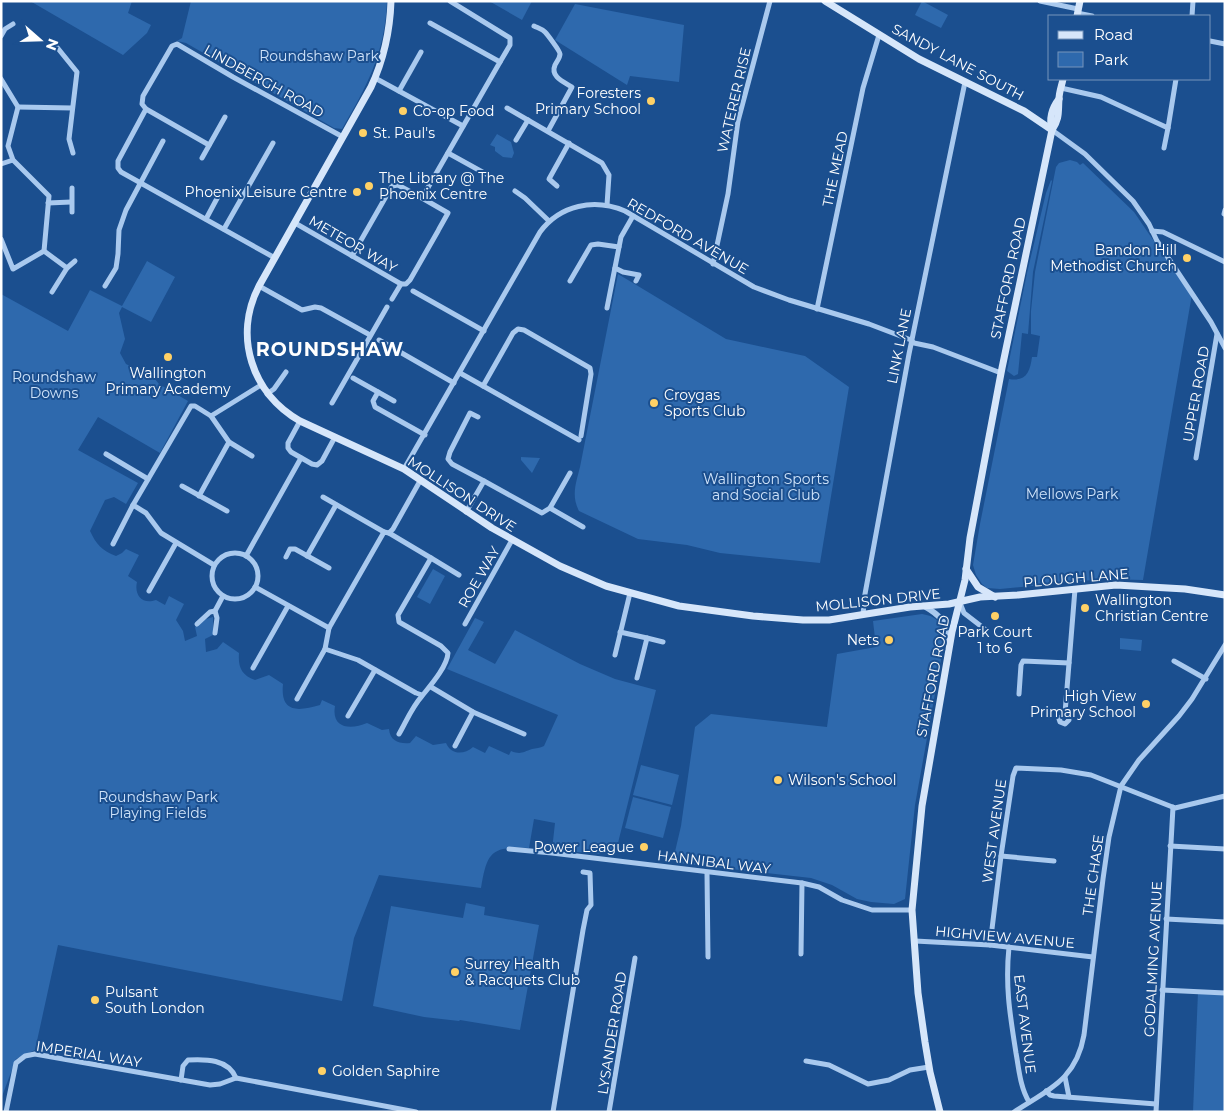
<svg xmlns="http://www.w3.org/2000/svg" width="1226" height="1113" font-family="Montserrat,sans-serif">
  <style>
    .green { fill: #2e69ad }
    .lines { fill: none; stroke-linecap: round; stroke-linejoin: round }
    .minor { stroke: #a9c9ee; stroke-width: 5 }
    .tertiary { stroke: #a9c9ee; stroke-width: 6 }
    .secondary { stroke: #d6e6fa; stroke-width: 7 }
    .poi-dot { fill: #ffd166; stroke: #1b4f8f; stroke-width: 2 }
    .labels { text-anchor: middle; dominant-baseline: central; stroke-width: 4; stroke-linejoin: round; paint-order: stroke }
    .park-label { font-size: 14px; fill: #cfe3fa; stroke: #1b4f8f }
    .street-label { font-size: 14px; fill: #fff; stroke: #1b4f8f }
    .poi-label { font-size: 14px; fill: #fff; stroke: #1b4f8f; text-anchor: start }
    .district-label { font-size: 19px; font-weight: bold; letter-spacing: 1px; fill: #fff; stroke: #1b4f8f }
  </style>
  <rect width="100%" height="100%" fill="#1b4f8f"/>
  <g class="green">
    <polygon points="30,1 132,1 128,13 151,25 147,33 123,55"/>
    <path d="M 191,1 L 387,1 C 385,53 367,86 342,129 L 334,128 L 186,43 L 177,41 L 182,38 Z"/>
    <polygon points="489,1 532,1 522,20"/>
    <polygon points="922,1 948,15 941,28 915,15"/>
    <polygon points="575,4 684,25 679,82 630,76 627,85 555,40"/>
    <polygon points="497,134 511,142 514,153 512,158 503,157 495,151 495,147 490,145"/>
    <path d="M 1070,160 L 1077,162 L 1080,165 L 1083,163 L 1134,212 L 1149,234 L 1192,294 L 1143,580 L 1103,579 L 1000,589 L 987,588 L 982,584 L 976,575 L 973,565 L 980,524 L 1009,379 C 1026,382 1030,372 1032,357 L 1037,357 L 1040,336 L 1031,334 L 1031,311 L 1035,272 L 1056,167 L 1059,163 Z"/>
    <polygon points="1051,180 1052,181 1033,272 1028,334 1022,333 1018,374 1014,376 1007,371 1027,273 1046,193"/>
    <path d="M 147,261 L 175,277 L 151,322 L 122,307 L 119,313 L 125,339 L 120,353 L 126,364 L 154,378 L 159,384 L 188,401 L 160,453 L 98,417 L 78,450 L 138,483 L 126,504 L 114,497 L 105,500 L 90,531 C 96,544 102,551 116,556 L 122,553 L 126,549 L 139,555 L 128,576 L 137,582 C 134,595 142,605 156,600 L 165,605 L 169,596 L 184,604 L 176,620 L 183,631 L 185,641 L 197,636 L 195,627 L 203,620 L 213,617 L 213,635 L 205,639 L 206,652 L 217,649 L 223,642 L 239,653 C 238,667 241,675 255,680 L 269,675 L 283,684 C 280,714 299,711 320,705 L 322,700 L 335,706 C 331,729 351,730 367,723 L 382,730 L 389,729 C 390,741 399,744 410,743 L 416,736 L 433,745 L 446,743 C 451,755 464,755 473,747 L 485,753 L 489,746 L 509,755 L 511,751 C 521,755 523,752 532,749 C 536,748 540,748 544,746 L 558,715 L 447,669 L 475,618 L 484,622 L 468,650 L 495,664 L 515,630 L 580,664 L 615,679 L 656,690 L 615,855 L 552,850 L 555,823 L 534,819 L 529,848 C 491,846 487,852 481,888 L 379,875 L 354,938 L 342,1001 L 58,945 L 35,1050 L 16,1059 L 1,1099 L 1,294 L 68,331 L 90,290 L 122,306 Z"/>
    <path d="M 618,274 L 726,339 L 805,356 L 849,387 L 820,563 L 720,553 L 687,545 L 638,539 L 579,511 C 571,496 576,483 580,467 Z"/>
    <polygon points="521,457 540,458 532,473 521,460"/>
    <polygon points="433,569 445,576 430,604 417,597"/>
    <path d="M 922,614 C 935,616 940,621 946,632 L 915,805 L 905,899 L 894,904 L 871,902 L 857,899 L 832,885 L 811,878 L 679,863 L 675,862 L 674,856 L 681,826 L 695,727 L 711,714 L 827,727 L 837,654 L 876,647 L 873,621 Z"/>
    <polygon points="1120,638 1142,640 1141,651 1120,649"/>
    <polygon points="641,765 679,775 672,805 633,795"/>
    <polygon points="633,797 671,807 663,838 625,828"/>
    <polygon points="466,903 485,907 484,915 539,925 520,1030 460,1020 459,1021 424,1017 373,1006 391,906 463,918"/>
    <polygon points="1198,992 1225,993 1225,1112 1193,1112"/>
  </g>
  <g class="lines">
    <g class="minor">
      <polyline points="450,1 510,38 510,45 500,62"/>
      <polyline points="1040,1 1078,9"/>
      <polyline points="1077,13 1092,16"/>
      <polyline points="1192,16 1193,1"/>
      <path d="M 534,26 C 538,28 542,29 545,32 C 547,34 560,51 560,54 C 560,58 557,61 555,65 C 550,77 564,82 572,87 L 548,131"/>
      <polyline points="1,36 5,29 13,24"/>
      <polyline points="1210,41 1225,44"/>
      <polyline points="56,46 77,72 69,139 73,153"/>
      <polyline points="375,78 463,126"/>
      <polyline points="1,79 18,107 8,146 13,160 49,196 44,251 13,269 1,239"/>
      <polyline points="1061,88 1101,97 1168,128 1176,79"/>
      <polyline points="399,91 421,52"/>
      <polyline points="18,107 72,108"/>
      <polyline points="507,108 602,163 609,175 607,205"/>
      <polyline points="146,109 209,145"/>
      <polyline points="1052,130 1085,154 1133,201 1149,224 1157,241 1211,322 1225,348"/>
      <polyline points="516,140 528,120"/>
      <polyline points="1164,148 1168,128"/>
      <polyline points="448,153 486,174"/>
      <polyline points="202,158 225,117"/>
      <polyline points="1,164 13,160"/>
      <polyline points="557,186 549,179 569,143"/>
      <polyline points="515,191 525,198 549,221"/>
      <polyline points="422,198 448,213 439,229"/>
      <polyline points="48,203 71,202"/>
      <polyline points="72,212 72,188"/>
      <polyline points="1224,214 1225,210"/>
      <polyline points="206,219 221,191"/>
      <polyline points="295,223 401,284"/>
      <polyline points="224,229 273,143"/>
      <polyline points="1152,231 1163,232 1225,262"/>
      <polyline points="44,251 67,268 52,292"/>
      <polyline points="352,256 392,186 398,185 422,198 500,62 430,23"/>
      <polyline points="275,258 121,172 118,168 118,161 146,109 142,104 143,96 172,46 177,44 233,77 343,137"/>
      <polyline points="713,264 728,194 738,121 770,1"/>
      <polyline points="67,268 75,261"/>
      <polyline points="615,268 623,272 639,275 636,281"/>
      <polyline points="570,281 591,245 598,244 619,247"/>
      <polyline points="105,286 116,268 118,254 119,230 126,210 163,141"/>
      <polyline points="259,286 302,310 315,307 321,308 370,335"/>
      <polyline points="413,291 484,331"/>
      <polyline points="392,299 401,284 406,284 410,280 438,231"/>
      <polyline points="607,308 621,237 633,216"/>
      <polyline points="817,309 863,88 879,35"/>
      <polyline points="379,340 454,383"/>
      <polyline points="460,373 579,440"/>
      <polyline points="353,378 394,401"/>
      <polyline points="483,386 513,333 518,329 524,330 590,368 591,374 581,436"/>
      <polyline points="378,392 373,401 375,407 425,435"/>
      <polyline points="267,394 274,389 286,372"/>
      <polyline points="332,403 387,307"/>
      <polyline points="211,416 229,442 252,456"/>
      <polyline points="300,421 288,443 288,448 291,452 312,464 317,465 322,461 335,437"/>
      <polyline points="106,454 148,479"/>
      <polyline points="1196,458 1217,334"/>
      <path d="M 404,469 L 540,232 C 560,205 594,198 625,211 L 754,287 L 789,300 L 869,324 L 911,340 L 914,343 L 933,347 L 1001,373"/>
      <polyline points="420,481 393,529 389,533 384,532 329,628 325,649 358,660 416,693 422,695"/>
      <polyline points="484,481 542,513 550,508 570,473"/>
      <polyline points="182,486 227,511"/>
      <polyline points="199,496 229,442"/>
      <polyline points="323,497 384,532"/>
      <polyline points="550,508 583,527"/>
      <polyline points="466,512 484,481 452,464 448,459 450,452 470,413 478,417"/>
      <path d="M 389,533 L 431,558 L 398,615 L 399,622 L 441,646 L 448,653 C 447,667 430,686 422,696 C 412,707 406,722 399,734"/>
      <polyline points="113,544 133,505"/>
      <circle cx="235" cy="576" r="23"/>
      <polyline points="246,556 301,458"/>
      <polyline points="307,556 336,505"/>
      <polyline points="286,557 290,549 295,549 329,568"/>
      <polyline points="431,558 459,575"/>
      <polyline points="214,565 161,533 146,513 133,505 191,406 195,406 211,416 261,385"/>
      <polyline points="255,587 329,628"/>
      <polyline points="149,591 176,543"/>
      <polyline points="960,603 964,613 986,630"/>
      <polyline points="863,614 865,594 909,354 965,82"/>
      <polyline points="197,624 210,612 215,611"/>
      <polyline points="465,624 512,540"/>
      <polyline points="620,632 647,638"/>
      <polyline points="215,633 217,618 215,611 223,596"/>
      <polyline points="615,655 630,593"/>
      <polyline points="1174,661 1206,679"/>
      <polyline points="253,668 288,606"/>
      <polyline points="637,678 647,638 663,642"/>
      <polyline points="431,687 473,712 524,734"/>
      <polyline points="1019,694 1021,665 1023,661 1069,663"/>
      <polyline points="297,699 325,649"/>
      <polyline points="1065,713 1059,719 1060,722 1065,724 1069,720 1068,716 1065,713 1075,589"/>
      <polyline points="348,716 375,670"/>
      <polyline points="455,746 473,712"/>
      <polyline points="1170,846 1225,849"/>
      <polyline points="509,849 552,853 802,883 819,887 842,900 872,910 912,910"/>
      <polyline points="1001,856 1054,861"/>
      <polyline points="707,873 708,957"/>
      <polyline points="1166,919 1225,922"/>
      <polyline points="915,941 990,945 1093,957"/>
      <polyline points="990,945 1001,856 1013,776 1016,768 1061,770 1091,775 1175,808 1225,796"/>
      <path d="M 1009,947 C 1005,986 1010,1015 1016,1053 C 1019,1069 1020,1087 1029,1102"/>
      <polyline points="801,954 802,883"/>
      <polyline points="1162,990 1225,993"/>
      <polyline points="806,1061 829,1065 868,1084 889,1080 910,1070 929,1067"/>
      <polyline points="1065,1077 1069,1097"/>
      <path d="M 181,1080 L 183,1066 L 188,1060 C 206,1059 228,1059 236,1078"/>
      <polyline points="1046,1091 1050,1095 1054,1096 1156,1104"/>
      <polyline points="6,1112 16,1063 25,1056 35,1054 210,1085 220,1084 236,1078 416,1112"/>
      <polyline points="553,1112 583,930 587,910 591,905 590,873 583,872"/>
      <polyline points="609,1112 635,958"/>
      <path d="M 1014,1112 C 1049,1089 1076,1080 1084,1035 L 1103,879 L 1109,837 L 1121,786 L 1139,760 L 1179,716 L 1192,699 L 1225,645"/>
      <polyline points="1156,1112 1173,807"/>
    </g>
    <path class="tertiary" d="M 924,606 C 938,614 949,623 949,640"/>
    <g class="secondary">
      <path d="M 391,1 C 390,32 384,59 371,87 L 259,286 C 233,336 252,394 300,421 L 404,469 L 492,528 L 560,566 L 606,586 L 679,606 L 753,616 L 803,620 L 829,620 L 910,607 L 949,604 L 980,597 L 1018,595 L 1116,585 L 1185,589 L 1225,595"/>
      <polyline points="825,1 919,59 1024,111 1052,130"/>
      <polyline points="1077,16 1080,1"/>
      <path d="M 1052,130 C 1049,119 1052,108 1059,99"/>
      <polyline points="966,569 978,587 995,597"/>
      <path d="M 940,1112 L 930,1072 L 925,1042 L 918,993 L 912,910 L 922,806 L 952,632 L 965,580 L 970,538 L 1002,368 L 1052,130 C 1060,118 1058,112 1059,99 C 1059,92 1062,85 1063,79"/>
    </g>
  </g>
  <g class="poi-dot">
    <circle cx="651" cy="101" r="5"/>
    <circle cx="403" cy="111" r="5"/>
    <circle cx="363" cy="133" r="5"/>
    <circle cx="369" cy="186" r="5"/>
    <circle cx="357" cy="192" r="5"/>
    <circle cx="1187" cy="258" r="5"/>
    <circle cx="168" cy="357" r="5"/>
    <circle cx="654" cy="403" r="5"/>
    <circle cx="1085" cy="608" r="5"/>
    <circle cx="995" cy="616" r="5"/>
    <circle cx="889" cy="640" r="5"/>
    <circle cx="1146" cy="704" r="5"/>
    <circle cx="778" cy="780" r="5"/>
    <circle cx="644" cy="847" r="5"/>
    <circle cx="455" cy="972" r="5"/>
    <circle cx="95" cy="1000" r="5"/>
    <circle cx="322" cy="1071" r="5"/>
  </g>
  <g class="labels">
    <g class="park-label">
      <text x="319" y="56">Roundshaw Park</text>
      <text x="54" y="377">Roundshaw<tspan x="54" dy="16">Downs</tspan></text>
      <text x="766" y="479">Wallington Sports<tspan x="766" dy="16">and Social Club</tspan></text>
      <text x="1072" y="494">Mellows Park</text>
      <text x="158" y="797">Roundshaw Park<tspan x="158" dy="16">Playing Fields</tspan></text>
    </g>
    <g class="street-label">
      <text transform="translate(958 62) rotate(28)">SANDY LANE SOUTH</text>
      <text transform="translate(264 81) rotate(29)">LINDBERGH ROAD</text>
      <text transform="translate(734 100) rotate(-77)">WATERER RISE</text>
      <text transform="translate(835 169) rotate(-78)">THE MEAD</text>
      <text transform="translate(688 236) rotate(30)">REDFORD AVENUE</text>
      <text transform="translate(353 244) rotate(30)">METEOR WAY</text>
      <text transform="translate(1008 278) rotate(-78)">STAFFORD ROAD</text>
      <text transform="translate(899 346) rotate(-79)">LINK LANE</text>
      <text transform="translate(1196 394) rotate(-80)">UPPER ROAD</text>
      <text transform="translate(462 494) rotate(33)">MOLLISON DRIVE</text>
      <text transform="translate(479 577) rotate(-60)">ROE WAY</text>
      <text transform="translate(1076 578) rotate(-5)">PLOUGH LANE</text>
      <text transform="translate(878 600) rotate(-6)">MOLLISON DRIVE</text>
      <text transform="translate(933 676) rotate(-79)">STAFFORD ROAD</text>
      <text transform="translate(994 831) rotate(-82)">WEST AVENUE</text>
      <text transform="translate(714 862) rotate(7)">HANNIBAL WAY</text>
      <text transform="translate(1093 875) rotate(-82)">THE CHASE</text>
      <text transform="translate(1005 937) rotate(5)">HIGHVIEW AVENUE</text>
      <text transform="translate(1153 959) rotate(-87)">GODALMING AVENUE</text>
      <text transform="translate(1025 1024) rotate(83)">EAST AVENUE</text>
      <text transform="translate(612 1033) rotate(-81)">LYSANDER ROAD</text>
      <text transform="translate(89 1054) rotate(9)">IMPERIAL WAY</text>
    </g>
    <g class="poi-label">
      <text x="641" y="93" text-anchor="end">Foresters<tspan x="641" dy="16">Primary School</tspan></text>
      <text x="413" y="111">Co-op Food</text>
      <text x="373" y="133">St. Paul's</text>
      <text x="379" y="178">The Library @ The<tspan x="379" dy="16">Phoenix Centre</tspan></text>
      <text x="347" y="192" text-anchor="end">Phoenix Leisure Centre</text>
      <text x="1177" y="250" text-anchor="end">Bandon Hill<tspan x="1177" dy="16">Methodist Church</tspan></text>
      <text x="168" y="373" text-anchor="middle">Wallington<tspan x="168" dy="16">Primary Academy</tspan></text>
      <text x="664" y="395">Croygas<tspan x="664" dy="16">Sports Club</tspan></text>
      <text x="1095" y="600">Wallington<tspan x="1095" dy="16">Christian Centre</tspan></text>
      <text x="995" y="632" text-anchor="middle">Park Court<tspan x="995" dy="16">1 to 6</tspan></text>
      <text x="879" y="640" text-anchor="end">Nets</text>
      <text x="1136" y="696" text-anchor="end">High View<tspan x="1136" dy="16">Primary School</tspan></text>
      <text x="788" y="780">Wilson's School</text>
      <text x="634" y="847" text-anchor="end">Power League</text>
      <text x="465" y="964">Surrey Health<tspan x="465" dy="16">&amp; Racquets Club</tspan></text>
      <text x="105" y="992">Pulsant<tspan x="105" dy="16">South London</tspan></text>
      <text x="332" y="1071">Golden Saphire</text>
    </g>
    <g class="district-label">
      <text x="330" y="349">ROUNDSHAW</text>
    </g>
  </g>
  <rect width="1226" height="1113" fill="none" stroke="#ffffff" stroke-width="5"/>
  <rect x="1048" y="15" width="162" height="65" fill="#1b4f8f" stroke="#7695bc"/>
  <rect x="1058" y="31" width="25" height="8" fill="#d6e6fa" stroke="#7695bc"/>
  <text x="1094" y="40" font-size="15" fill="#ffffff">Road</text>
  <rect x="1058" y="52" width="25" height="15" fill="#2e69ad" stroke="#7695bc"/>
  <text x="1094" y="65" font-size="15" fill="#ffffff">Park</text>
  <g transform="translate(40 40) rotate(110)" stroke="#1b4f8f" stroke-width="4" paint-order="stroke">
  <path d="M0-4L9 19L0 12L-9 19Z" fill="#ffffff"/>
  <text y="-8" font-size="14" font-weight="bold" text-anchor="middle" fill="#ffffff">N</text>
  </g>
</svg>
